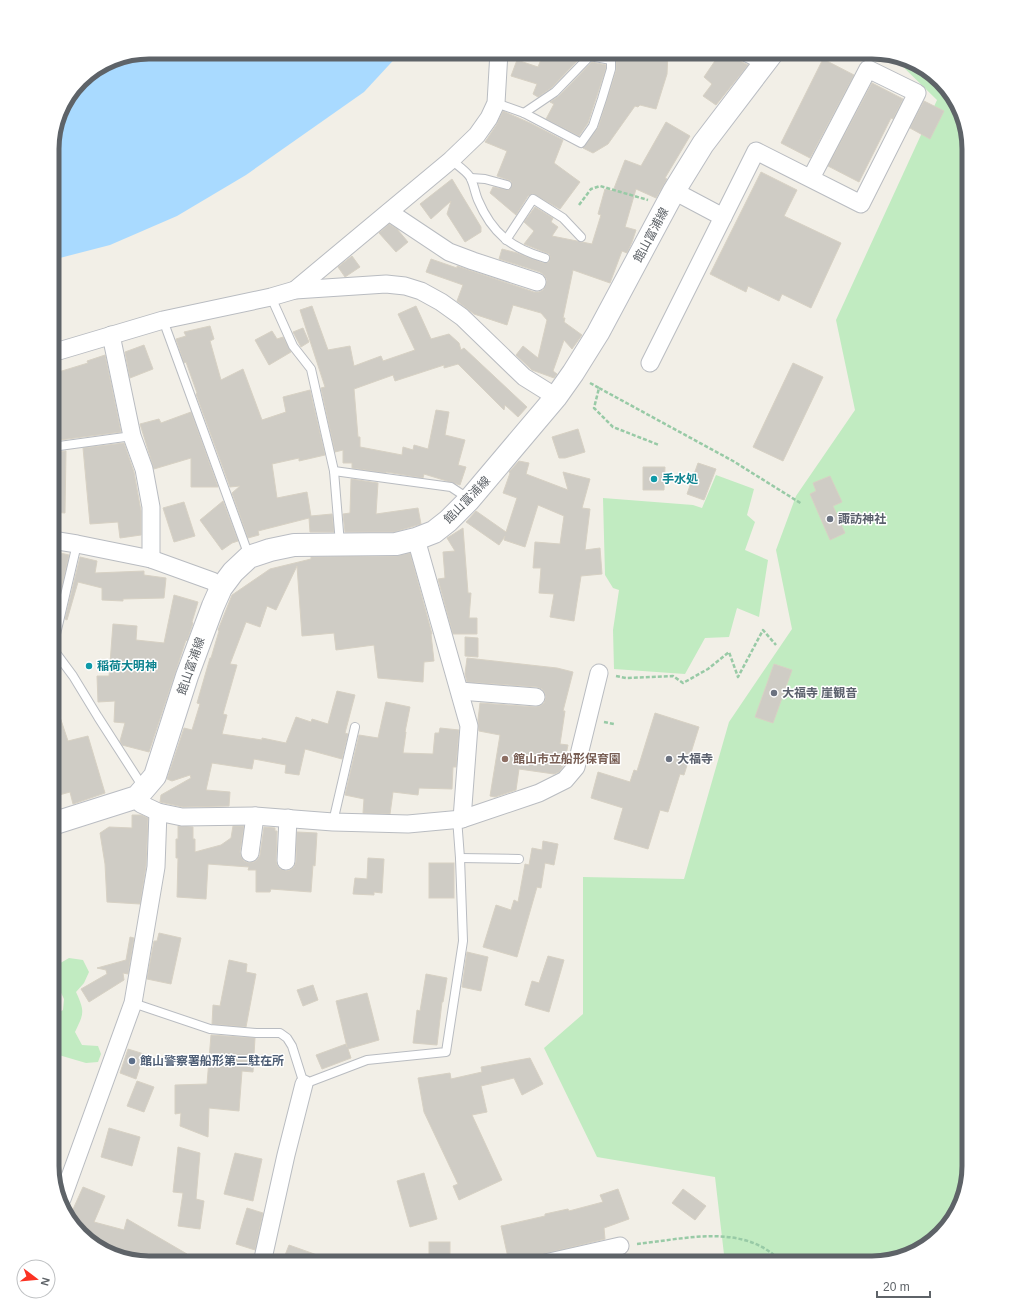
<svg xmlns="http://www.w3.org/2000/svg" width="1021" height="1315" font-family="Helvetica,'Noto Sans JP',sans-serif">
  <style>
    .green { fill: #c1ebc1 }
    .water { fill: #a9daff }
    .building { fill: #cfccc5; stroke: #d7d1c4 }
    .lines { fill: none; stroke-linecap: round; stroke-linejoin: round }
    .service-casing { stroke: #b9bcc1; stroke-width: 10 }
    .minor-casing { stroke: #b9bcc1; stroke-width: 19 }
    .secondary-casing { stroke: #babdc3; stroke-width: 24 }
    .path { stroke: #98caa6; stroke-width: 2.5; stroke-dasharray: 4 2; stroke-linecap: butt }
    .service { stroke: #fff; stroke-width: 8 }
    .minor { stroke: #fff; stroke-width: 17 }
    .secondary { stroke: #fff; stroke-width: 22 }
    .culture-dot { fill: #0f9aa8; stroke: #fff; stroke-width: 1.5 }
    .worship-dot { fill: #6b7280; stroke: #fff; stroke-width: 1.5 }
    .education-dot { fill: #8d6e63; stroke: #fff; stroke-width: 1.5 }
    .service-dot { fill: #5c6f8a; stroke: #fff; stroke-width: 1.5 }
    .labels { text-anchor: middle; dominant-baseline: central; stroke-width: 3; stroke-linejoin: round; paint-order: stroke }
    .street-label { font-size: 12px; fill: #5e6368; stroke: #fff }
    .culture-label { font-size: 12px; font-weight: bold; fill: #0d838f; stroke: #fff; text-anchor: start }
    .worship-label { font-size: 12px; font-weight: bold; fill: #5b616d; stroke: #fff; text-anchor: start }
    .education-label { font-size: 12px; font-weight: bold; fill: #785e54; stroke: #fff; text-anchor: start }
    .service-label { font-size: 12px; font-weight: bold; fill: #4e5e75; stroke: #fff; text-anchor: start }
    .rim { fill: none; stroke: #5e6368; stroke-width: 5 }
  </style>
  <rect width="100%" height="100%" fill="#f2efe7"/>
  <g class="green">
    <polygon points="893,57 920,65 953,95 969,149 969,1166 956,1214 926,1247 872,1263 725,1263 715,1177 597,1157 544,1048 583,1014 583,877 684,879 729,722 792,629 776,550 796,496 855,410 836,320 937,100"/>
    <polygon points="716,475 754,489 747,515 755,522 745,550 768,560 759,617 737,608 729,637 705,638 685,674 614,669 613,630 619,590 613,588 605,575 603,498 693,505 702,508"/>
    <path d="M 69,958 L 83,960 L 89,972 L 84,983 L 76,992 C 85,1012 84,1013 75,1032 L 82,1045 L 98,1046 L 101,1054 L 98,1062 L 86,1063 L 52,1053 L 52,1017 L 63,1010 L 64,999 L 54,978 L 57,965 Z"/>
  </g>
  <polygon class="water" points="149,52 401,52 364,92 246,175 177,216 110,245 52,260 52,143 62,106 85,76 112,59"/>
  <g class="building">
    <polygon points="544,52 566,52 580,58 551,88 538,97 533,94 537,84 511,76 517,60 538,67"/>
    <polygon points="620,52 668,52 667,74 656,109 640,105 638,107 635,106 608,144 593,153 583,148 598,128 616,71 616,60 618,61"/>
    <polygon points="721,52 731,52 740,61 748,65 716,105 703,96 712,84 704,77"/>
    <polygon points="823,59 854,75 810,158 781,143"/>
    <polygon points="592,62 606,65 606,68 588,123 579,136 546,119 554,104 550,102 559,96"/>
    <polygon points="872,83 903,99 893,119 891,118 859,182 828,166"/>
    <polygon points="924,101 944,111 930,139 910,128"/>
    <polygon points="503,111 530,123 563,140 554,163 580,182 560,209 533,194 528,196 516,215 490,193 493,187 508,190 512,186 511,181 497,176 507,151 485,142 497,124"/>
    <polygon points="666,122 690,136 665,178 667,179 656,198 636,189 625,227 636,230 632,242 627,253 622,251 610,283 573,270 563,318 565,318 564,322 582,335 572,349 564,340 553,371 557,374 554,378 532,370 516,355 523,346 538,358 547,320 541,313 513,305 507,325 474,314 457,301 463,285 426,272 431,259 457,268 457,266 534,292 539,292 543,290 546,285 547,280 544,275 540,272 499,259 502,249 517,253 543,263 549,262 550,257 549,254 524,244 534,231 524,222 535,207 553,218 551,222 558,227 552,236 592,244 601,215 598,214 605,189 613,191 625,160 641,166"/>
    <polygon points="761,172 797,190 784,216 841,243 811,308 782,294 779,301 748,286 746,292 710,274"/>
    <polygon points="452,179 481,227 481,232 465,242 447,214 451,201 431,219 420,204"/>
    <polygon points="389,224 397,229 408,242 396,252 379,233"/>
    <polygon points="352,256 360,267 345,277 338,267"/>
    <polygon points="312,306 328,350 350,346 354,366 381,356 383,361 415,350 398,314 416,306 431,339 449,334 459,343 461,350 464,348 527,407 518,417 505,405 504,410 458,364 444,368 444,365 395,381 393,375 354,389 358,437 360,437 360,447 402,455 403,447 413,450 414,445 428,449 436,410 449,412 445,435 465,440 458,465 466,467 460,485 424,474 423,478 386,472 386,473 352,468 352,463 343,463 343,450 335,452 321,388 325,387 300,310"/>
    <polygon points="210,326 214,339 210,341 221,380 243,369 262,420 286,412 283,397 310,390 325,455 299,461 299,458 272,464 277,498 307,492 311,516 332,514 334,532 310,532 309,518 258,531 259,535 248,538 232,493 240,486 230,487 196,394 197,393 186,362 184,363 176,339 186,336 184,332"/>
    <polygon points="303,328 309,342 301,347 293,332"/>
    <polygon points="272,331 277,339 283,337 291,352 269,365 255,340"/>
    <polygon points="144,345 153,369 130,378 125,352"/>
    <polygon points="105,355 121,432 52,441 52,374 88,363 87,361"/>
    <polygon points="793,363 823,377 783,461 753,447"/>
    <polygon points="191,412 218,487 191,487 191,458 154,469 140,424 159,419 161,423"/>
    <polygon points="578,429 585,452 565,458 559,458 552,437"/>
    <polygon points="124,443 134,472 141,511 141,535 120,538 118,522 90,524 83,448"/>
    <polygon points="66,451 65,513 52,512 52,452"/>
    <polygon points="519,461 529,463 526,474 568,490 563,472 590,479 582,508 590,509 585,550 600,548 602,574 581,576 574,621 550,617 554,594 539,593 541,568 533,568 535,542 560,544 564,516 538,505 525,547 504,540 505,536 499,545 466,522 476,511 506,532 517,498 503,493 510,473 509,472"/>
    <polygon points="698,463 716,469 704,500 687,494"/>
    <polygon points="643,467 665,467 664,490 643,490"/>
    <polygon points="830,476 842,502 833,506 845,533 830,540 810,494 816,491 813,483"/>
    <polygon points="351,479 378,483 376,514 418,508 421,524 394,532 345,532 343,514 350,513"/>
    <polygon points="223,501 238,541 232,543 222,550 200,520"/>
    <polygon points="184,502 195,536 174,542 163,508"/>
    <polygon points="463,528 468,593 471,593 469,618 477,618 477,634 453,634 438,579 445,578 443,552 455,551 447,538"/>
    <polygon points="56,552 69,555 55,616 52,615 52,572"/>
    <polygon points="410,553 432,634 431,634 434,661 424,662 423,682 378,678 374,645 336,650 334,633 302,636 297,566 276,610 267,606 260,627 246,622 230,664 237,665 223,714 227,715 222,734 262,740 262,738 286,743 296,717 311,722 312,719 328,724 337,691 355,695 345,733 348,734 342,759 305,749 299,775 285,773 286,765 254,759 252,769 212,763 206,790 230,792 229,806 183,807 160,802 161,795 191,778 190,775 172,781 167,779 184,728 192,730 200,704 197,703 210,658 211,658 219,631 218,630 232,595 270,569 311,559 311,557 396,556"/>
    <polygon points="80,557 97,561 95,573 144,571 144,575 166,578 164,598 123,599 123,601 102,600 102,588 78,582 67,620 65,619"/>
    <polygon points="174,595 198,602 192,622 193,623 187,641 186,640 149,752 122,745 120,741 125,723 114,722 115,701 98,702 97,676 109,676 113,624 137,626 136,640 164,643"/>
    <polygon points="465,637 478,638 478,657 465,656"/>
    <polygon points="467,658 557,668 573,672 563,711 565,711 560,744 568,745 564,765 559,772 554,774 519,769 516,790 495,797 490,796 500,735 479,731 478,720 480,703 536,707 540,706 544,703 546,697 545,693 542,689 537,687 467,682 465,674"/>
    <polygon points="774,664 792,670 773,723 755,717"/>
    <polygon points="55,702 68,741 88,736 105,793 73,804 70,792 52,797 52,703"/>
    <polygon points="386,702 410,707 405,732 406,732 403,753 433,754 435,733 439,733 440,728 459,730 456,767 453,767 452,789 419,788 418,795 393,792 390,814 363,813 364,799 345,795 359,735 378,738"/>
    <polygon points="655,713 699,727 684,775 680,774 668,812 660,810 648,849 614,839 623,808 591,798 598,772 630,782 634,770 637,771"/>
    <polygon points="132,815 141,815 148,818 146,866 140,904 107,902 105,864 100,833 109,827 132,828"/>
    <polygon points="178,826 193,827 193,839 195,839 195,852 221,845 231,838 233,826 244,826 240,852 241,856 244,861 249,863 254,862 258,859 260,855 264,827 275,828 275,831 277,831 276,861 277,865 280,869 286,871 290,870 294,867 296,862 297,832 317,833 315,866 313,865 311,892 271,889 270,892 256,892 256,870 248,870 249,867 208,864 206,899 177,897 178,858 176,858 176,839 178,839"/>
    <polygon points="543,841 558,844 554,865 545,863 541,888 537,887 517,957 483,947 496,905 511,910 514,900 518,902 525,864 529,865 532,848 542,850"/>
    <polygon points="368,858 384,859 382,893 374,892 374,895 353,894 355,878 367,879"/>
    <rect x="429" y="863" width="25" height="35"/>
    <polygon points="159,933 181,938 171,984 147,979 154,941 157,941"/>
    <polygon points="130,937 134,938 128,974 123,973 124,980 89,1002 81,989 107,974 106,970 97,968 126,960"/>
    <polygon points="467,952 488,957 481,991 462,987"/>
    <polygon points="548,956 564,960 549,1012 525,1005 532,981 539,983"/>
    <polygon points="229,960 247,964 246,972 256,974 246,1027 212,1024 213,1005 220,1006"/>
    <polygon points="426,974 447,978 443,1002 442,1002 437,1045 413,1043 417,1010 420,1011"/>
    <polygon points="313,985 318,1000 303,1006 297,990"/>
    <polygon points="367,993 379,1040 348,1049 351,1058 322,1069 316,1055 346,1044 347,1047 336,1001"/>
    <polygon points="211,1035 255,1038 253,1072 242,1071 239,1111 209,1108 208,1137 180,1126 181,1113 175,1114 175,1085 207,1084"/>
    <polygon points="128,1049 144,1054 136,1079 120,1073"/>
    <polygon points="530,1058 543,1084 522,1095 514,1078 481,1086 487,1112 472,1115 502,1180 459,1200 453,1186 458,1184 424,1112 418,1078 450,1073 451,1079 482,1072 481,1067"/>
    <polygon points="137,1081 154,1087 144,1112 127,1106"/>
    <polygon points="109,1128 140,1137 132,1166 101,1157"/>
    <polygon points="178,1147 200,1153 196,1199 204,1201 200,1229 178,1226 183,1193 173,1192"/>
    <polygon points="235,1153 262,1159 253,1201 224,1194"/>
    <polygon points="424,1173 437,1219 410,1227 397,1181"/>
    <polygon points="83,1187 105,1196 94,1222 124,1230 127,1219 187,1254 181,1263 158,1263 141,1253 138,1260 101,1250 68,1220 67,1215 70,1216"/>
    <polygon points="618,1189 629,1219 604,1228 605,1239 509,1262 501,1226 545,1216 545,1214 568,1209 569,1211 603,1202 600,1195"/>
    <polygon points="683,1189 706,1206 695,1220 672,1203"/>
    <polygon points="247,1208 263,1213 255,1250 236,1244"/>
    <rect x="429" y="1242" width="21" height="21"/>
    <polygon points="289,1245 334,1261 333,1263 282,1263"/>
  </g>
  <g class="lines">
    <defs>
      <g id="service">
        <polyline points="496,103 524,113 581,143 593,126 602,99 611,69 611,60"/>
        <polyline points="524,113 555,92 590,56 611,60 611,52"/>
        <path d="M 451,160 C 456,164 469,173 471,179 C 474,185 475,193 478,200 C 492,233 511,248 545,258"/>
        <polyline points="471,178 485,179 507,185"/>
        <polyline points="506,240 533,199 563,218 581,237"/>
        <polyline points="271,297 293,346 311,369 334,471 340,544"/>
        <polyline points="163,320 249,556"/>
        <polyline points="52,447 132,436"/>
        <polyline points="334,471 451,487 469,499"/>
        <polyline points="77,544 56,634 56,653 73,676 98,717 143,787"/>
        <polyline points="333,822 355,727"/>
        <polyline points="460,858 519,859"/>
        <polyline points="133,1003 210,1029 256,1033 280,1033 287,1038 292,1046 304,1084 367,1060 446,1052 463,941 460,858 457,818"/>
      </g>
      <g id="minor">
        <polyline points="745,52 765,62"/>
        <polyline points="674,191 723,217 756,151 861,204 917,93 868,69 811,178"/>
        <polyline points="389,212 449,252 473,261 537,282"/>
        <polyline points="295,290 451,160 477,135 489,118 496,103 499,52"/>
        <polyline points="111,335 132,436 144,469 151,507 151,559"/>
        <polyline points="52,353 163,320 271,297 295,290 386,284 405,286 421,291 441,302 462,317 524,377 556,397"/>
        <polyline points="650,363 723,217"/>
        <polyline points="416,539 469,726 462,819"/>
        <polyline points="52,540 77,544 151,559 212,581 221,588"/>
        <polyline points="460,691 536,697"/>
        <polyline points="137,797 141,804 158,812 182,817 255,816 333,822 408,824 462,819 539,793 565,780 576,767 599,673"/>
        <polyline points="250,853 255,816"/>
        <polyline points="286,861 288,818"/>
        <polyline points="62,1199 133,1003 156,867 158,812"/>
        <polyline points="262,1263 286,1155 304,1084"/>
        <polyline points="545,1263 620,1246"/>
      </g>
      <polyline id="secondary" points="52,824 137,797 155,776 187,676 213,606 221,588 233,572 249,557 270,550 294,545 396,544 416,539 434,532 448,521 469,500 556,397 573,373 598,333 674,191 703,144 773,52"/>
    </defs>
    <use href="#service" class="service-casing"/>
    <use href="#minor" class="minor-casing"/>
    <use href="#secondary" class="secondary-casing"/>
    <g class="path">
      <polyline points="579,205 591,189 600,186 648,200"/>
      <polyline points="590,383 599,388 594,408 613,427 659,445"/>
      <polyline points="599,388 733,461 802,504"/>
      <polyline points="616,676 626,678 673,676 683,683 708,669 729,652 738,677 763,630 776,645"/>
      <polyline points="604,722 614,724"/>
      <path d="M 637,1244 C 685,1239 746,1222 782,1263"/>
    </g>
    <use href="#service" class="service"/>
    <use href="#minor" class="minor"/>
    <use href="#secondary" class="secondary"/>
  </g>
  <g class="culture-dot">
    <circle cx="654" cy="479" r="4"/>
    <circle cx="89" cy="666" r="4"/>
  </g>
  <g class="worship-dot">
    <circle cx="830" cy="519" r="4"/>
    <circle cx="774" cy="693" r="4"/>
    <circle cx="669" cy="759" r="4"/>
  </g>
  <circle class="education-dot" cx="505" cy="759" r="4"/>
  <circle class="service-dot" cx="132" cy="1061" r="4"/>
  <g class="labels">
    <g class="street-label">
      <text transform="translate(651 235) rotate(-62)">館山富浦線</text>
      <text transform="translate(467 500) rotate(-46)">館山富浦線</text>
      <text transform="translate(191 666) rotate(-71)">館山富浦線</text>
    </g>
    <g class="culture-label">
      <text x="662" y="479">手水処</text>
      <text x="97" y="666">稲荷大明神</text>
    </g>
    <g class="worship-label">
      <text x="838" y="519">諏訪神社</text>
      <text x="782" y="693">大福寺 崖観音</text>
      <text x="677" y="759">大福寺</text>
    </g>
    <g class="education-label">
      <text x="513" y="759">館山市立船形保育園</text>
    </g>
    <g class="service-label">
      <text x="140" y="1061">館山警察署船形第二駐在所</text>
    </g>
  </g>
  <path d="M0 0H1021V1315H0ZM149 59H872A90 90 0 0 1 962 149V1166A90 90 0 0 1 872 1256H149A90 90 0 0 1 59 1166V149A90 90 0 0 1 149 59Z" fill="#fff" fill-rule="evenodd"/>
  <path class="rim" d="M149 59H872A90 90 0 0 1 962 149V1166A90 90 0 0 1 872 1256H149A90 90 0 0 1 59 1166V149A90 90 0 0 1 149 59Z"/>
  <g transform="translate(36 1279) rotate(106)"><circle r="19" fill="#ffffff" stroke="#bfc1c3"/>
  <path d="M0-3L7 15L0 10L-7 15Z" fill="#fb3223"/>
  <text y="-6" font-size="11" font-weight="bold" text-anchor="middle" fill="#5e6368">N</text>
  </g>
  <path d="M877 1291v6h53v-6" fill="none" stroke="#5e6368" stroke-width="2"/>
  <text x="883" y="1291" font-size="12" fill="#5e6368" stroke="#ffffff" stroke-width="3" paint-order="stroke">20 m</text>
</svg>
